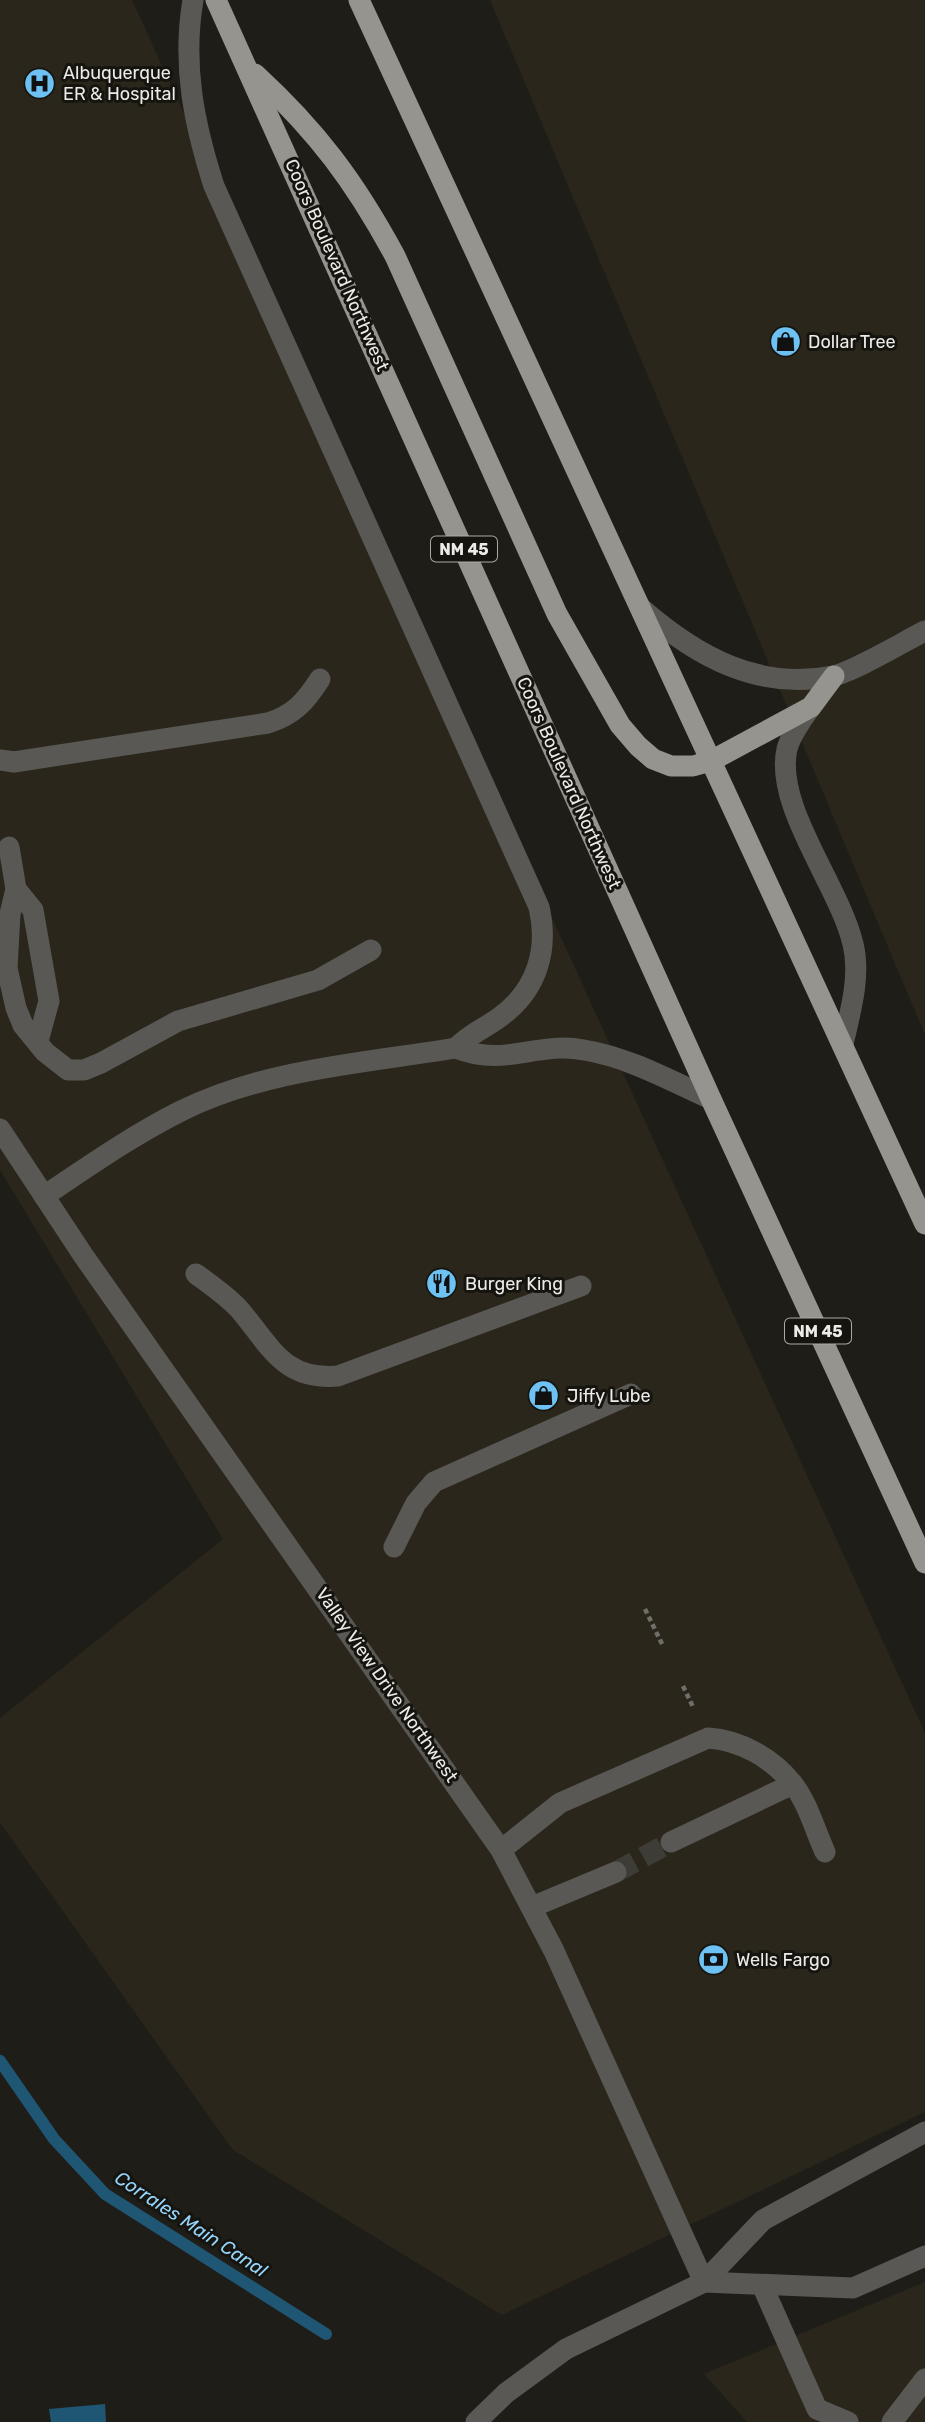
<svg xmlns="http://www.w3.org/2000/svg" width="925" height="2422" font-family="Rubik,sans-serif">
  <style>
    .built { fill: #2a261b }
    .water { fill: #1f5673 }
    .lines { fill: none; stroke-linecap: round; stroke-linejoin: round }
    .stream { stroke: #1f5673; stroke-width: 12 }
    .minor-tunnel { stroke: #3e3c37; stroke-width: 21; stroke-dasharray: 21 10; stroke-linecap: butt }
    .path { stroke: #706e6a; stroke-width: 4.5; stroke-dasharray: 5 3.5; stroke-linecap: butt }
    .minor { stroke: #595855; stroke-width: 21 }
    .major { stroke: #95948e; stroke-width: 21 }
    .labels { text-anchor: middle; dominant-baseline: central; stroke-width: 6; stroke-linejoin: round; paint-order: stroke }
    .shield { fill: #16140f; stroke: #acaaa7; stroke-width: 2 }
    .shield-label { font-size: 16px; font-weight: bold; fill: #edebe8 }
    .poi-label { font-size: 18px; fill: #edebe8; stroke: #16140f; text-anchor: start }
    .street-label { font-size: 18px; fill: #edebe8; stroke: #16140f }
    .water-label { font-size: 19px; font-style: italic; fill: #96d5fb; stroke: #16140f }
  </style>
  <rect width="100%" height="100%" fill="#1f1d18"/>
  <g class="built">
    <polygon points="0,0 132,0 925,1733 925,2112 502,2315 233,2150 0,1823 0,1718 223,1539 0,1170"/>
    <polygon points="490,0 925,0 925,1035"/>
    <polygon points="925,2282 925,2422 747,2422 704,2374"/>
  </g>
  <polygon class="water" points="105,2404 106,2422 51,2422 49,2409"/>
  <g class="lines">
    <polyline class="stream" points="0,2061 54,2139 105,2194 326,2334"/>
    <polyline class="minor-tunnel" points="616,1872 671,1842"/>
    <g class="path">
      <polyline points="645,1609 663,1646"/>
      <polyline points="683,1686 694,1709"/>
    </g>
    <g class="minor">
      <path d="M 193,0 C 182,65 194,124 214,186 L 539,907 C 549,950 537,990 500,1017 C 484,1029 472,1032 456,1048"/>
      <path d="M 642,609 C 696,656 758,691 833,676 C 853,672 903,642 925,631"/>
      <path d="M 811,707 C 802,719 791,734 787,749 C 774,806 839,885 853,944 C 861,976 850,1013 843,1044"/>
      <path d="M 0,760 L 14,762 L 268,723 C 294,715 306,701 320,679"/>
      <polyline points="9,847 16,889 10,914 7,968 16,1008 23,1025 45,1052 68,1070 84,1070 101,1063 178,1021 318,980 371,950"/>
      <polyline points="16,889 33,910 49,1001 38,1041"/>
      <polyline points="0,1129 83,1255 501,1850 554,1951 704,2282"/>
      <path d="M 44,1196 C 89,1166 133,1135 181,1111 C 266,1069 364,1063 456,1048 C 505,1068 536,1041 584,1050 C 628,1057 671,1081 711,1099"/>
      <path d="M 196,1274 C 211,1285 227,1296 239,1309 C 270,1345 283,1381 338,1376 L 581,1286"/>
      <polyline points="394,1547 416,1503 434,1482 631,1394"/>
      <polyline points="671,1842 793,1784"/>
      <path d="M 501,1850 L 560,1803 L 708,1738 C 740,1740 772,1758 792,1783 C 807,1801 815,1830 825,1852"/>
      <polyline points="532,1907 616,1872"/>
      <polyline points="704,2282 853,2288 925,2256"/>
      <polyline points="762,2285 817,2409 848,2422"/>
      <polyline points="476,2422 506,2393 566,2349 704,2282 763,2220 925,2132"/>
      <polyline points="892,2422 925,2379"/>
    </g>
    <g class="major">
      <polyline points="216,0 711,1099 925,1563"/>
      <polyline points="359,0 925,1224"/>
      <path d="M 255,74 C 317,131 355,182 395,256 L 557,614 L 620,725 L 638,746 L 653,759 L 671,766 L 693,766 L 711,761 L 811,707 L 834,676"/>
    </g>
  </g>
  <defs>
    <symbol id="hospital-disc" viewBox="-11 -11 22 22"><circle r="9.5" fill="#6dc2f3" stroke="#16140f"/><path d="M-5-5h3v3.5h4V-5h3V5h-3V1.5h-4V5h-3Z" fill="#111"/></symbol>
    <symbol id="shop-disc" viewBox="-11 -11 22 22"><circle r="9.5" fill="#6dc2f3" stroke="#16140f"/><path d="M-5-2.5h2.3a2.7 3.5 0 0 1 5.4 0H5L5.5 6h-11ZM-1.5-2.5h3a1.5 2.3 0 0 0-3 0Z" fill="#111"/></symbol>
    <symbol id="restaurant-disc" viewBox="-11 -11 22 22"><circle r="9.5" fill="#6dc2f3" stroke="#16140f"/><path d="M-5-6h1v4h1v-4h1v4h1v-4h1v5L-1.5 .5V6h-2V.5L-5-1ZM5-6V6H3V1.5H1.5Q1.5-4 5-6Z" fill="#111"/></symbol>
    <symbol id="bank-disc" viewBox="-11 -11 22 22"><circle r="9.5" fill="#6dc2f3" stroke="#16140f"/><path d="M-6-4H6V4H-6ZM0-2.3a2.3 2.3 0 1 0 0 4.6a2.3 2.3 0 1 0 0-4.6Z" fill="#111"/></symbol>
  </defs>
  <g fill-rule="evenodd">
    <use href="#hospital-disc" x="22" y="66" width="35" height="35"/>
    <use href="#shop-disc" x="768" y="324" width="35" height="35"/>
    <use href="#restaurant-disc" x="424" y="1266" width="35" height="35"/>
    <use href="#shop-disc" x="526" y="1378" width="35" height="35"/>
    <use href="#bank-disc" x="696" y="1942" width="35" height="35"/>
  </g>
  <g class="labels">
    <g class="shield">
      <rect x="431" y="536.5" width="66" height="25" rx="5"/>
      <rect x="785" y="1318.5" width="66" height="25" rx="5"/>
    </g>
    <g class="shield-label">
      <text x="464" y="549">NM 45</text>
      <text x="818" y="1331">NM 45</text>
    </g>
    <g class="poi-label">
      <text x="63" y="73">Albuquerque<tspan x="63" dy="21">ER &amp; Hospital</tspan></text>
      <text x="808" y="342">Dollar Tree</text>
      <text x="465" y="1284">Burger King</text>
      <text x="567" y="1396">Jiffy Lube</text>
      <text x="736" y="1960">Wells Fargo</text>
    </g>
    <g class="street-label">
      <text transform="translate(337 265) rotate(66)">Coors Boulevard Northwest</text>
      <text transform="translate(569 783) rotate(66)">Coors Boulevard Northwest</text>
      <text transform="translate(387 1685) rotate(55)">Valley View Drive Northwest</text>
    </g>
    <g class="water-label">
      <text transform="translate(191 2224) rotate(33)">Corrales Main Canal</text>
    </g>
  </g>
</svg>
